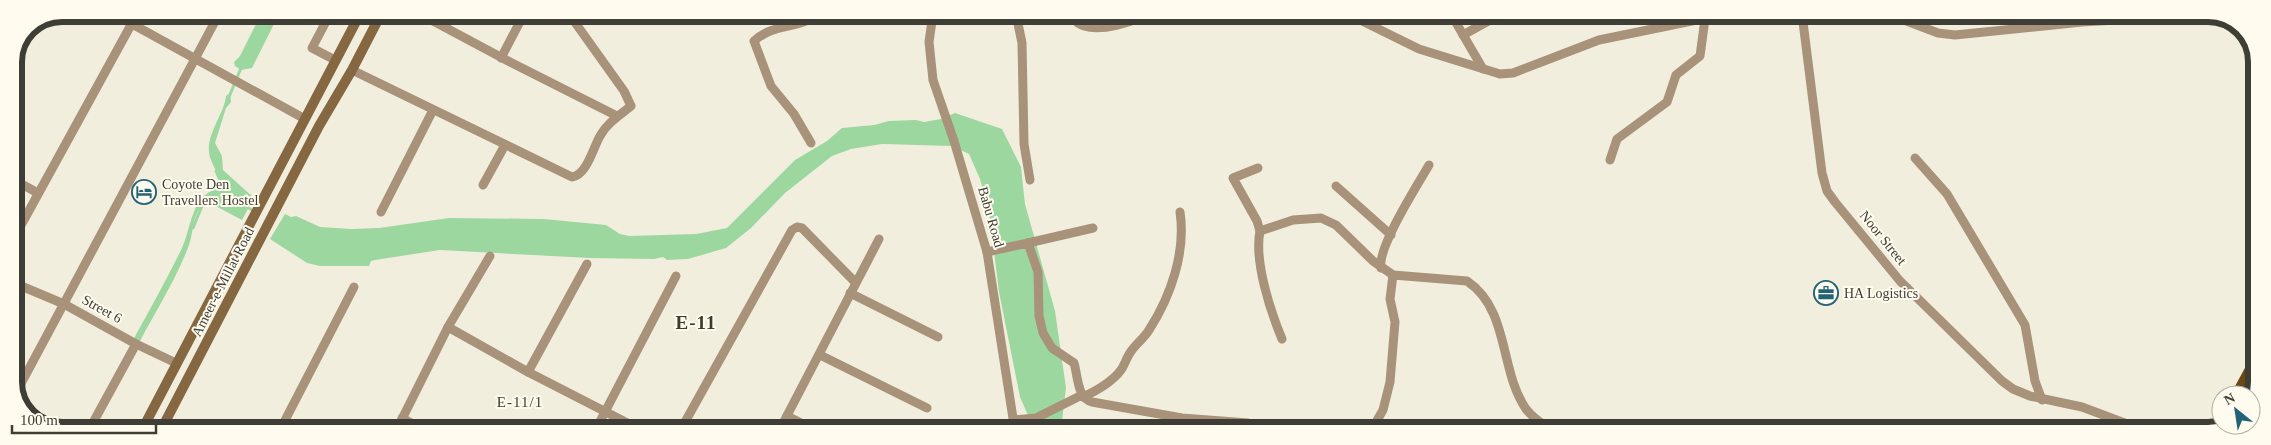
<svg xmlns="http://www.w3.org/2000/svg" width="2271" height="445" font-family="'Times New Roman',serif">
  <style>
    .water { fill: #9dd7a0 }
    .lines { fill: none; stroke-linecap: round; stroke-linejoin: round }
    .stream { stroke: #9dd7a0; stroke-width: 3 }
    .street { stroke: #a8927a; stroke-width: 9 }
    .secondary { stroke: #856742; stroke-width: 10 }
    .primary { stroke: #6c4714; stroke-width: 12 }
    .labels { text-anchor: middle; dominant-baseline: central; stroke-width: 4; stroke-linejoin: round; paint-order: stroke }
    .poi-label { font-size: 14px; fill: #3e3d36; stroke: #fffbee; text-anchor: start }
    .street-label { font-size: 14px; fill: #3e3d36; stroke: #fffbee }
    .neighbourhood-label { font-size: 15px; letter-spacing: 1px; fill: #3f3c2e; stroke: #fffbee }
    .district-label { font-size: 19px; font-weight: bold; letter-spacing: 1px; fill: #3f3c2e; stroke: #fffbee }
    .rim { fill: none; stroke: #3e3d36; stroke-width: 6 }
  </style>
  <rect width="100%" height="100%" fill="#f2eedd"/>
  <g class="water">
    <polygon points="261,14 279,14 252,68 241,70 235,66 234,62 240,56"/>
    <path d="M 230,93 L 231,102 L 226,108 L 215,143 L 222,156 L 223,170 L 254,198 L 242,220 L 210,203 C 192,205 194,233 189,245 C 177,278 155,312 139,343 L 133,340 C 150,309 167,279 182,248 C 189,233 191,210 202,198 C 207,192 215,190 220,185 C 222,175 210,165 209,152 C 207,133 224,114 226,96 Z"/>
    <polygon points="955,113 1002,129 1021,167 1025,204 1055,311 1066,388 1061,429 1064,431 1035,431 1020,397 999,292 989,211 980,179 969,154 952,146 882,144 851,149 832,156 785,193 751,228 726,248 688,259 667,260 663,257 654,259 589,258 440,250 375,260 371,261 369,266 320,266 307,263 270,239 285,214 291,217 296,216 320,227 352,229 379,228 449,218 544,219 606,225 620,234 629,236 696,234 727,228 795,160 827,141 842,128 874,125 889,121 916,120 924,122 941,119"/>
  </g>
  <g class="lines">
    <g class="stream">
      <polyline points="229,97 241,68"/>
      <polyline points="216,171 222,185"/>
      <polyline points="245,206 252,210"/>
      <polyline points="193,228 202,206"/>
    </g>
    <g class="street">
      <polyline points="114,14 305,119"/>
      <polyline points="330,14 312,48 335,60"/>
      <polyline points="420,14 510,62 617,116"/>
      <polyline points="933,14 929,42 933,80 954,141 987,252 1015,431"/>
      <polyline points="1016,14 1022,43 1024,144 1030,180"/>
      <path d="M 1068,14 C 1073,19 1077,24 1084,26 C 1104,32 1132,21 1151,14"/>
      <polyline points="1348,14 1419,49 1500,74 1513,73 1599,40 1726,14"/>
      <polyline points="1451,14 1483,69"/>
      <polyline points="1802,14 1822,173 1827,191 1835,202 1900,281 2002,381 2013,389 2030,396 2082,407 2146,431"/>
      <polyline points="1888,14 1938,33 1955,35 2082,22 2205,15"/>
      <polyline points="1463,35 1501,14"/>
      <polyline points="501,58 524,14"/>
      <polyline points="14,64 34,25"/>
      <path d="M 352,70 L 572,177 C 587,175 593,148 600,136 C 607,123 620,115 631,106 L 624,91 L 569,14"/>
      <path d="M 811,143 L 794,114 L 771,86 L 754,41 C 773,24 792,29 813,18 L 814,14"/>
      <polyline points="1915,158 1947,194 2025,325 2035,381 2042,400"/>
      <polyline points="1610,160 1617,139 1667,102 1676,75 1700,56 1705,19"/>
      <polyline points="1258,168 1233,178 1257,221 1260,231"/>
      <polyline points="14,180 38,193"/>
      <polyline points="483,185 505,145"/>
      <polyline points="1336,186 1391,235"/>
      <polyline points="381,212 433,110"/>
      <polyline points="14,238 137,14"/>
      <polyline points="1028,243 1093,228"/>
      <path d="M 987,252 L 1028,243 L 1038,272 L 1039,316 L 1043,333 L 1052,348 L 1074,363 C 1078,376 1077,398 1092,402 L 1182,418 L 1248,423 L 1252,424 L 1257,431"/>
      <path d="M 1381,268 C 1377,248 1417,186 1429,165"/>
      <polyline points="14,283 64,304 136,344 176,363"/>
      <polyline points="850,293 938,337"/>
      <polyline points="448,327 528,372 643,431"/>
      <path d="M 1282,339 C 1270,310 1254,261 1260,231 L 1293,220 L 1321,218 L 1336,225 L 1373,261 L 1393,275 L 1467,281 C 1510,310 1499,370 1526,409 C 1532,417 1545,426 1553,431"/>
      <polyline points="820,355 927,408"/>
      <polyline points="528,372 587,264"/>
      <polyline points="16,393 219,14"/>
      <path d="M 1083,397 C 1096,391 1112,382 1121,370 C 1125,364 1127,356 1132,350 C 1137,343 1145,337 1149,330 C 1171,296 1186,252 1180,212"/>
      <polyline points="787,416 817,431"/>
      <polyline points="402,418 425,431"/>
      <polyline points="1013,420 1036,418 1082,395"/>
      <polyline points="145,424 157,430"/>
      <polyline points="89,430 136,344"/>
      <polyline points="280,430 354,287"/>
      <polyline points="396,431 448,327 490,256"/>
      <polyline points="595,431 676,276"/>
      <polyline points="680,431 792,230 797,227 802,228 855,282"/>
      <polyline points="779,431 879,239"/>
      <polyline points="1371,431 1383,410 1390,382 1395,322 1390,299 1393,275"/>
    </g>
    <g class="secondary">
      <polyline points="142,430 360,14"/>
      <polyline points="161,430 319,126 352,70 381,14"/>
    </g>
    <g class="primary">
      <polyline points="2237,395 2256,360"/>
      <polyline points="2219,428 2221,423"/>
    </g>
  </g>
  <defs>
    <symbol id="hotel-ring" viewBox="-11 -11 22 22"><circle r="9.5" fill="#fffbee" stroke="#226377" stroke-width="1.5"/><path d="M-6-4.5h1.5V1H6V5H4.5V3h-9V5H-6ZM-4 0a1.8 1.8 0 1 1 3.6 0ZM.5 0V-2.5h3Q6-2.5 6 0Z" fill="#226377"/></symbol>
    <symbol id="office-ring" viewBox="-11 -11 22 22"><circle r="9.5" fill="#fffbee" stroke="#226377" stroke-width="1.5"/><path d="M-6-3h4V-5.5h4V-3h4V5H-6ZM-1-4.5V-3h2v-1.5ZM-6 0V1H6V0Z" fill="#226377"/></symbol>
  </defs>
  <g fill-rule="evenodd">
    <use href="#hotel-ring" x="130" y="178" width="28" height="28"/>
    <use href="#office-ring" x="1812" y="279" width="28" height="28"/>
  </g>
  <g class="labels">
    <g class="poi-label">
      <text x="162" y="184">Coyote Den<tspan x="162" dy="16">Travellers Hostel</tspan></text>
      <text x="1844" y="293">HA Logistics</text>
    </g>
    <g class="street-label">
      <text transform="translate(991 217) rotate(74)">Babu Road</text>
      <text transform="translate(1883 238) rotate(51)">Noor Street</text>
      <text transform="translate(223 282) rotate(-63)">Ameer-e-Millat Road</text>
      <text transform="translate(102 309) rotate(29)">Street 6</text>
    </g>
    <g class="neighbourhood-label">
      <text x="520" y="402">E-11/1</text>
    </g>
    <g class="district-label">
      <text x="696" y="322">E-11</text>
    </g>
  </g>
  <path d="M0 0H2271V445H0ZM62 22H2208A40 40 0 0 1 2248 62V382A40 40 0 0 1 2208 422H62A40 40 0 0 1 22 382V62A40 40 0 0 1 62 22Z" fill="#fffbee" fill-rule="evenodd"/>
  <path class="rim" d="M62 22H2208A40 40 0 0 1 2248 62V382A40 40 0 0 1 2208 422H62A40 40 0 0 1 22 382V62A40 40 0 0 1 62 22Z"/>
  <g transform="translate(2236 410) rotate(330)"><circle r="24" fill="#fffbee" stroke="#b2afa4"/>
  <path d="M0-4L9 19L0 12L-9 19Z" fill="#226377"/>
  <text y="-8" font-size="14" font-weight="bold" text-anchor="middle" fill="#3e3d36">N</text>
  </g>
  <path d="M12 425v8h144v-8" fill="none" stroke="#3e3d36" stroke-width="2.5"/>
  <text x="20" y="425" font-size="15" fill="#3e3d36" stroke="#fffbee" stroke-width="4" paint-order="stroke">100 m</text>
</svg>
